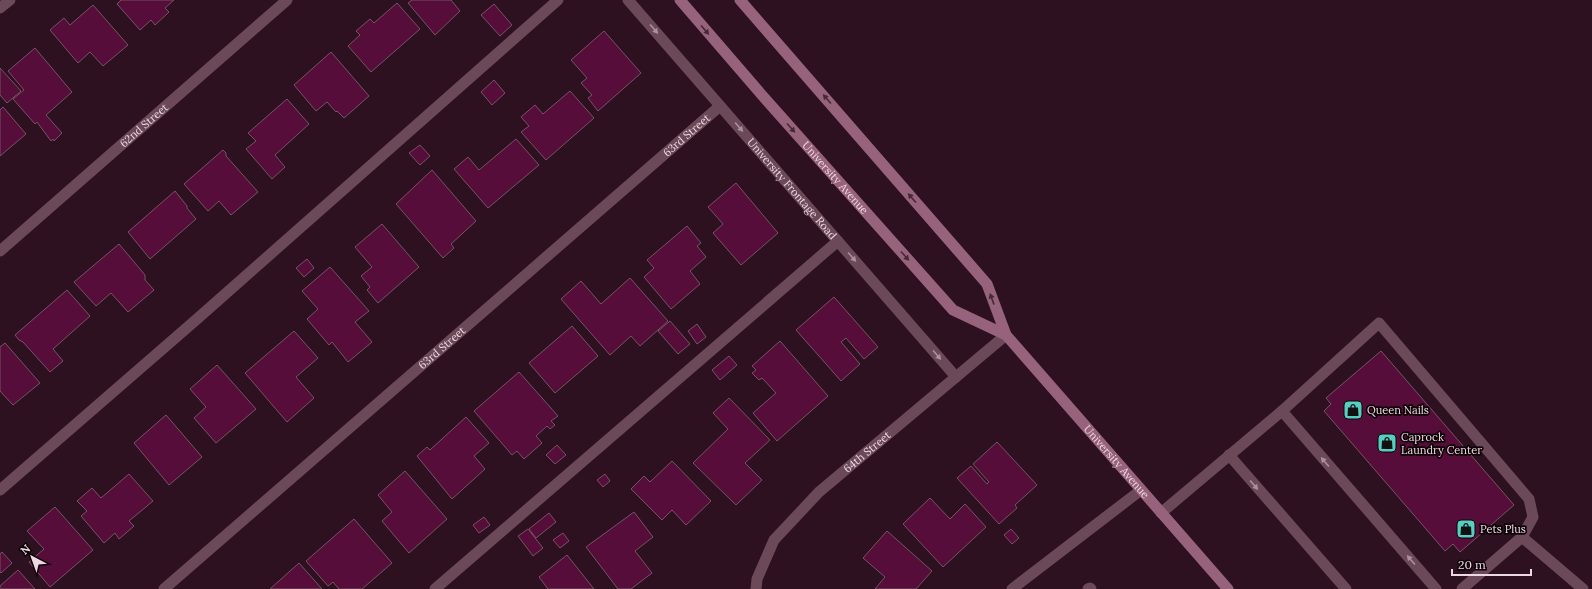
<svg xmlns="http://www.w3.org/2000/svg" width="1592" height="589" font-family="Lora,serif">
  <style>
    .building { fill: #560d39; stroke: #755463 }
    .lines { fill: none; stroke-linecap: round; stroke-linejoin: round }
    .service { stroke: #6b4959; stroke-width: 11 }
    .minor { stroke: #6b4959; stroke-width: 11 }
    .secondary { stroke: #97627c; stroke-width: 11 }
    .oneway { fill: #ac909c }
    .oneway2 { fill: #452a36 }
    .labels { text-anchor: middle; dominant-baseline: central; stroke-width: 3.5; stroke-linejoin: round; paint-order: stroke }
    .street-label { font-size: 11px; fill: #ecd8e0; stroke: #0e0408 }
    .poi-label { font-size: 11px; fill: #ecd8e0; stroke: #0e0408; text-anchor: start }
  </style>
  <rect width="100%" height="100%" fill="#2d1120"/>
  <g class="building">
    <polygon points="121,0 174,0 165,8 169,12 155,25 151,20 140,30 117,4"/>
    <polygon points="412,0 451,0 460,11 435,35 408,3"/>
    <polygon points="397,3 420,29 371,72 348,46 360,35 356,31 370,19 374,23"/>
    <polygon points="494,4 512,25 500,36 481,15"/>
    <polygon points="93,5 128,45 103,66 90,52 78,63 50,30 64,18 70,25"/>
    <polygon points="604,31 641,73 598,111 588,98 592,95 581,83 587,78 571,60"/>
    <polygon points="35,48 72,92 46,115 62,133 54,141 53,139 51,141 37,122 35,124 13,99 24,90 8,71"/>
    <polygon points="331,52 369,96 344,118 337,111 336,112 327,102 316,111 294,85"/>
    <polygon points="0,68 21,91 7,103 0,95"/>
    <polygon points="494,80 505,93 492,105 481,92"/>
    <polygon points="570,91 594,118 546,160 521,132 529,126 521,117 535,105 543,114"/>
    <polygon points="287,99 309,124 275,155 285,167 272,179 246,149 256,141 248,133"/>
    <polygon points="3,107 26,134 0,156 0,110"/>
    <polygon points="516,139 539,165 488,208 454,169 468,157 479,170"/>
    <polygon points="420,145 430,156 420,165 409,153"/>
    <polygon points="223,150 226,153 226,156 258,192 231,215 219,201 208,211 184,184"/>
    <polygon points="432,170 476,221 451,244 454,248 443,258 396,204"/>
    <polygon points="736,183 778,233 741,265 713,233 723,224 708,207"/>
    <polygon points="175,191 187,206 187,208 196,219 150,259 128,232"/>
    <polygon points="382,224 419,267 378,303 367,290 370,287 361,276 372,267 355,247"/>
    <polygon points="687,226 701,243 697,246 706,257 690,271 700,284 671,309 644,277 654,268 647,260"/>
    <polygon points="119,244 145,275 145,280 154,290 128,312 111,293 96,306 74,282"/>
    <polygon points="307,259 314,268 304,277 296,268"/>
    <polygon points="330,267 369,311 355,322 372,342 348,362 332,342 329,345 307,319 318,309 302,291"/>
    <polygon points="630,278 668,321 640,346 631,336 610,355 561,299 581,281 601,304"/>
    <polygon points="67,290 90,316 53,349 63,361 50,372 23,342 19,340 15,335"/>
    <polygon points="834,297 878,347 864,359 846,338 841,342 860,364 841,381 796,330"/>
    <polygon points="670,321 690,344 678,354 658,331"/>
    <polygon points="697,324 706,337 697,344 688,331"/>
    <polygon points="572,326 598,356 555,393 529,363"/>
    <polygon points="294,331 318,358 296,377 314,398 287,422 245,373"/>
    <polygon points="780,341 828,396 777,441 753,413 776,393 762,378 759,380 752,373 756,370 752,366"/>
    <polygon points="5,343 40,383 13,405 0,391 0,347"/>
    <polygon points="1381,351 1514,505 1460,552 1453,544 1445,551 1324,411 1331,404 1326,398"/>
    <polygon points="729,356 737,365 720,380 712,370"/>
    <polygon points="217,365 256,409 216,443 194,418 206,407 190,389"/>
    <polygon points="519,372 558,416 551,421 555,425 550,429 547,426 536,436 542,443 524,459 517,451 512,455 474,411"/>
    <polygon points="729,398 770,440 745,463 762,480 736,505 693,463 728,429 713,413"/>
    <polygon points="166,415 202,457 169,485 134,443"/>
    <polygon points="466,417 489,443 474,456 485,469 452,499 417,456 427,447 430,450"/>
    <polygon points="997,442 1037,485 1015,505 1017,508 999,524 957,478 971,466 987,484 989,482 973,464"/>
    <polygon points="557,445 566,455 555,464 546,455"/>
    <polygon points="672,461 711,501 686,525 672,510 662,520 631,489 644,476 650,482"/>
    <polygon points="405,471 447,519 409,553 382,521 392,512 378,495"/>
    <polygon points="129,474 153,501 129,521 134,526 119,539 115,533 104,543 81,516 87,511 77,501 92,488 101,498"/>
    <polygon points="605,474 610,481 603,487 597,480"/>
    <polygon points="930,498 950,519 965,504 986,527 943,567 903,524"/>
    <polygon points="55,507 93,550 50,587 29,562 44,549 27,531"/>
    <polygon points="634,512 653,537 635,551 652,573 631,589 618,589 586,547"/>
    <polygon points="549,513 556,522 536,538 529,529"/>
    <polygon points="484,517 490,525 479,533 473,525"/>
    <polygon points="354,519 392,563 362,589 339,589 333,582 328,586 306,561"/>
    <polygon points="528,529 543,548 533,556 518,536"/>
    <polygon points="1011,529 1019,538 1012,544 1004,535"/>
    <polygon points="887,531 932,571 916,589 875,589 885,577 863,558"/>
    <polygon points="563,533 569,541 560,548 553,540"/>
    <polygon points="2,552 12,563 1,573 0,572 0,554"/>
    <polygon points="567,555 594,589 548,589 539,577"/>
    <polygon points="299,563 322,589 270,589"/>
    <polygon points="18,570 35,589 0,589 0,586"/>
  </g>
  <g class="lines">
    <g class="service">
      <polyline points="0,8 10,0"/>
      <polyline points="1282,411 1436,589"/>
      <polyline points="1229,455 1346,589"/>
      <polyline points="0,490 197,319 558,0"/>
      <polyline points="1161,513 1282,411 1379,323 1529,499 1533,517 1522,537 1462,589"/>
      <polyline points="1522,537 1583,589"/>
      <polyline points="435,589 838,241"/>
      <polyline points="1012,589 1141,490"/>
      <polyline points="1088,589 1090,588 1091,589"/>
    </g>
    <g class="minor">
      <path id="s1" d="M 628,0 L 956,377"/>
      <path id="s2" d="M 0,251 L 287,0"/>
      <path id="s3" d="M 164,589 L 720,106"/>
      <path id="s4" d="M 756,589 L 757,579 L 774,540 L 819,492 L 1006,335"/>
    </g>
    <g class="secondary">
      <path id="s5" d="M 680,0 L 761,94 L 953,310 L 1006,335"/>
      <path id="s6" d="M 740,0 L 987,284 L 1006,335 L 1228,589"/>
    </g>
  </g>
  <defs><path id="oneway-solid" d="M-6-.8H1V-3.2L6.5 0L1 3.2V.8H-6Z"/></defs>
  <g class="oneway">
    <use href="#oneway-solid" transform="translate(654 29) rotate(49)"/>
    <use href="#oneway-solid" transform="translate(739 127) rotate(49)"/>
    <use href="#oneway-solid" transform="translate(852 257) rotate(49)"/>
    <use href="#oneway-solid" transform="translate(937 355) rotate(49)"/>
    <use href="#oneway-solid" transform="translate(1325 462) rotate(-131)"/>
    <use href="#oneway-solid" transform="translate(1254 485) rotate(49)"/>
    <use href="#oneway-solid" transform="translate(1411 560) rotate(-131)"/>
  </g>
  <g class="oneway2">
    <use href="#oneway-solid" transform="translate(705 30) rotate(49)"/>
    <use href="#oneway-solid" transform="translate(827 99) rotate(-131)"/>
    <use href="#oneway-solid" transform="translate(791 128) rotate(48)"/>
    <use href="#oneway-solid" transform="translate(912 198) rotate(-131)"/>
    <use href="#oneway-solid" transform="translate(905 256) rotate(48)"/>
    <use href="#oneway-solid" transform="translate(992 299) rotate(-110)"/>
  </g>
  <defs>
    <symbol id="shop-square" viewBox="-11 -11 22 22"><rect x="-9" y="-9" width="18" height="18" rx="4" fill="#57cec2" stroke="#0e0408"/><path d="M-5-2.5h2.3a2.7 3.5 0 0 1 5.4 0H5L5.5 6h-11ZM-1.5-2.5h3a1.5 2.3 0 0 0-3 0Z" fill="#111"/></symbol>
  </defs>
  <g fill-rule="evenodd">
    <use href="#shop-square" x="1342" y="399" width="22" height="22"/>
    <use href="#shop-square" x="1376" y="432" width="22" height="22"/>
    <use href="#shop-square" x="1455" y="518" width="22" height="22"/>
  </g>
  <g class="labels">
    <g class="street-label">
      <text stroke="none"><textPath href="#s2" startOffset="191">62nd Street</textPath></text>
      <text stroke="none"><textPath href="#s3" startOffset="692">63rd Street</textPath></text>
      <text stroke="none"><textPath href="#s5" startOffset="236">University Avenue</textPath></text>
      <text stroke="none"><textPath href="#s1" startOffset="250">University Frontage Road</textPath></text>
      <text stroke="none"><textPath href="#s3" startOffset="368">63rd Street</textPath></text>
      <text stroke="none"><textPath href="#s4" startOffset="181">64th Street</textPath></text>
      <text stroke="none"><textPath href="#s6" startOffset="599">University Avenue</textPath></text>
    </g>
    <g class="poi-label">
      <text x="1367" y="410">Queen Nails</text>
      <text x="1401" y="437">Caprock<tspan x="1401" dy="13">Laundry Center</tspan></text>
      <text x="1480" y="529">Pets Plus</text>
    </g>
  </g>
  <g transform="translate(32 557) rotate(319)" stroke="#0e0408" stroke-width="3" paint-order="stroke">
  <path d="M0-3L7 15L0 10L-7 15Z" fill="#ecd8e0"/>
  <text y="-6" font-size="11" font-weight="bold" text-anchor="middle" fill="#ecd8e0">N</text>
  </g>
  <path d="M1452 569v6h79v-6" fill="none" stroke="#ecd8e0" stroke-width="2"/>
  <text x="1458" y="569" font-size="12" fill="#ecd8e0" stroke="#0e0408" stroke-width="3" paint-order="stroke">20 m</text>
</svg>
